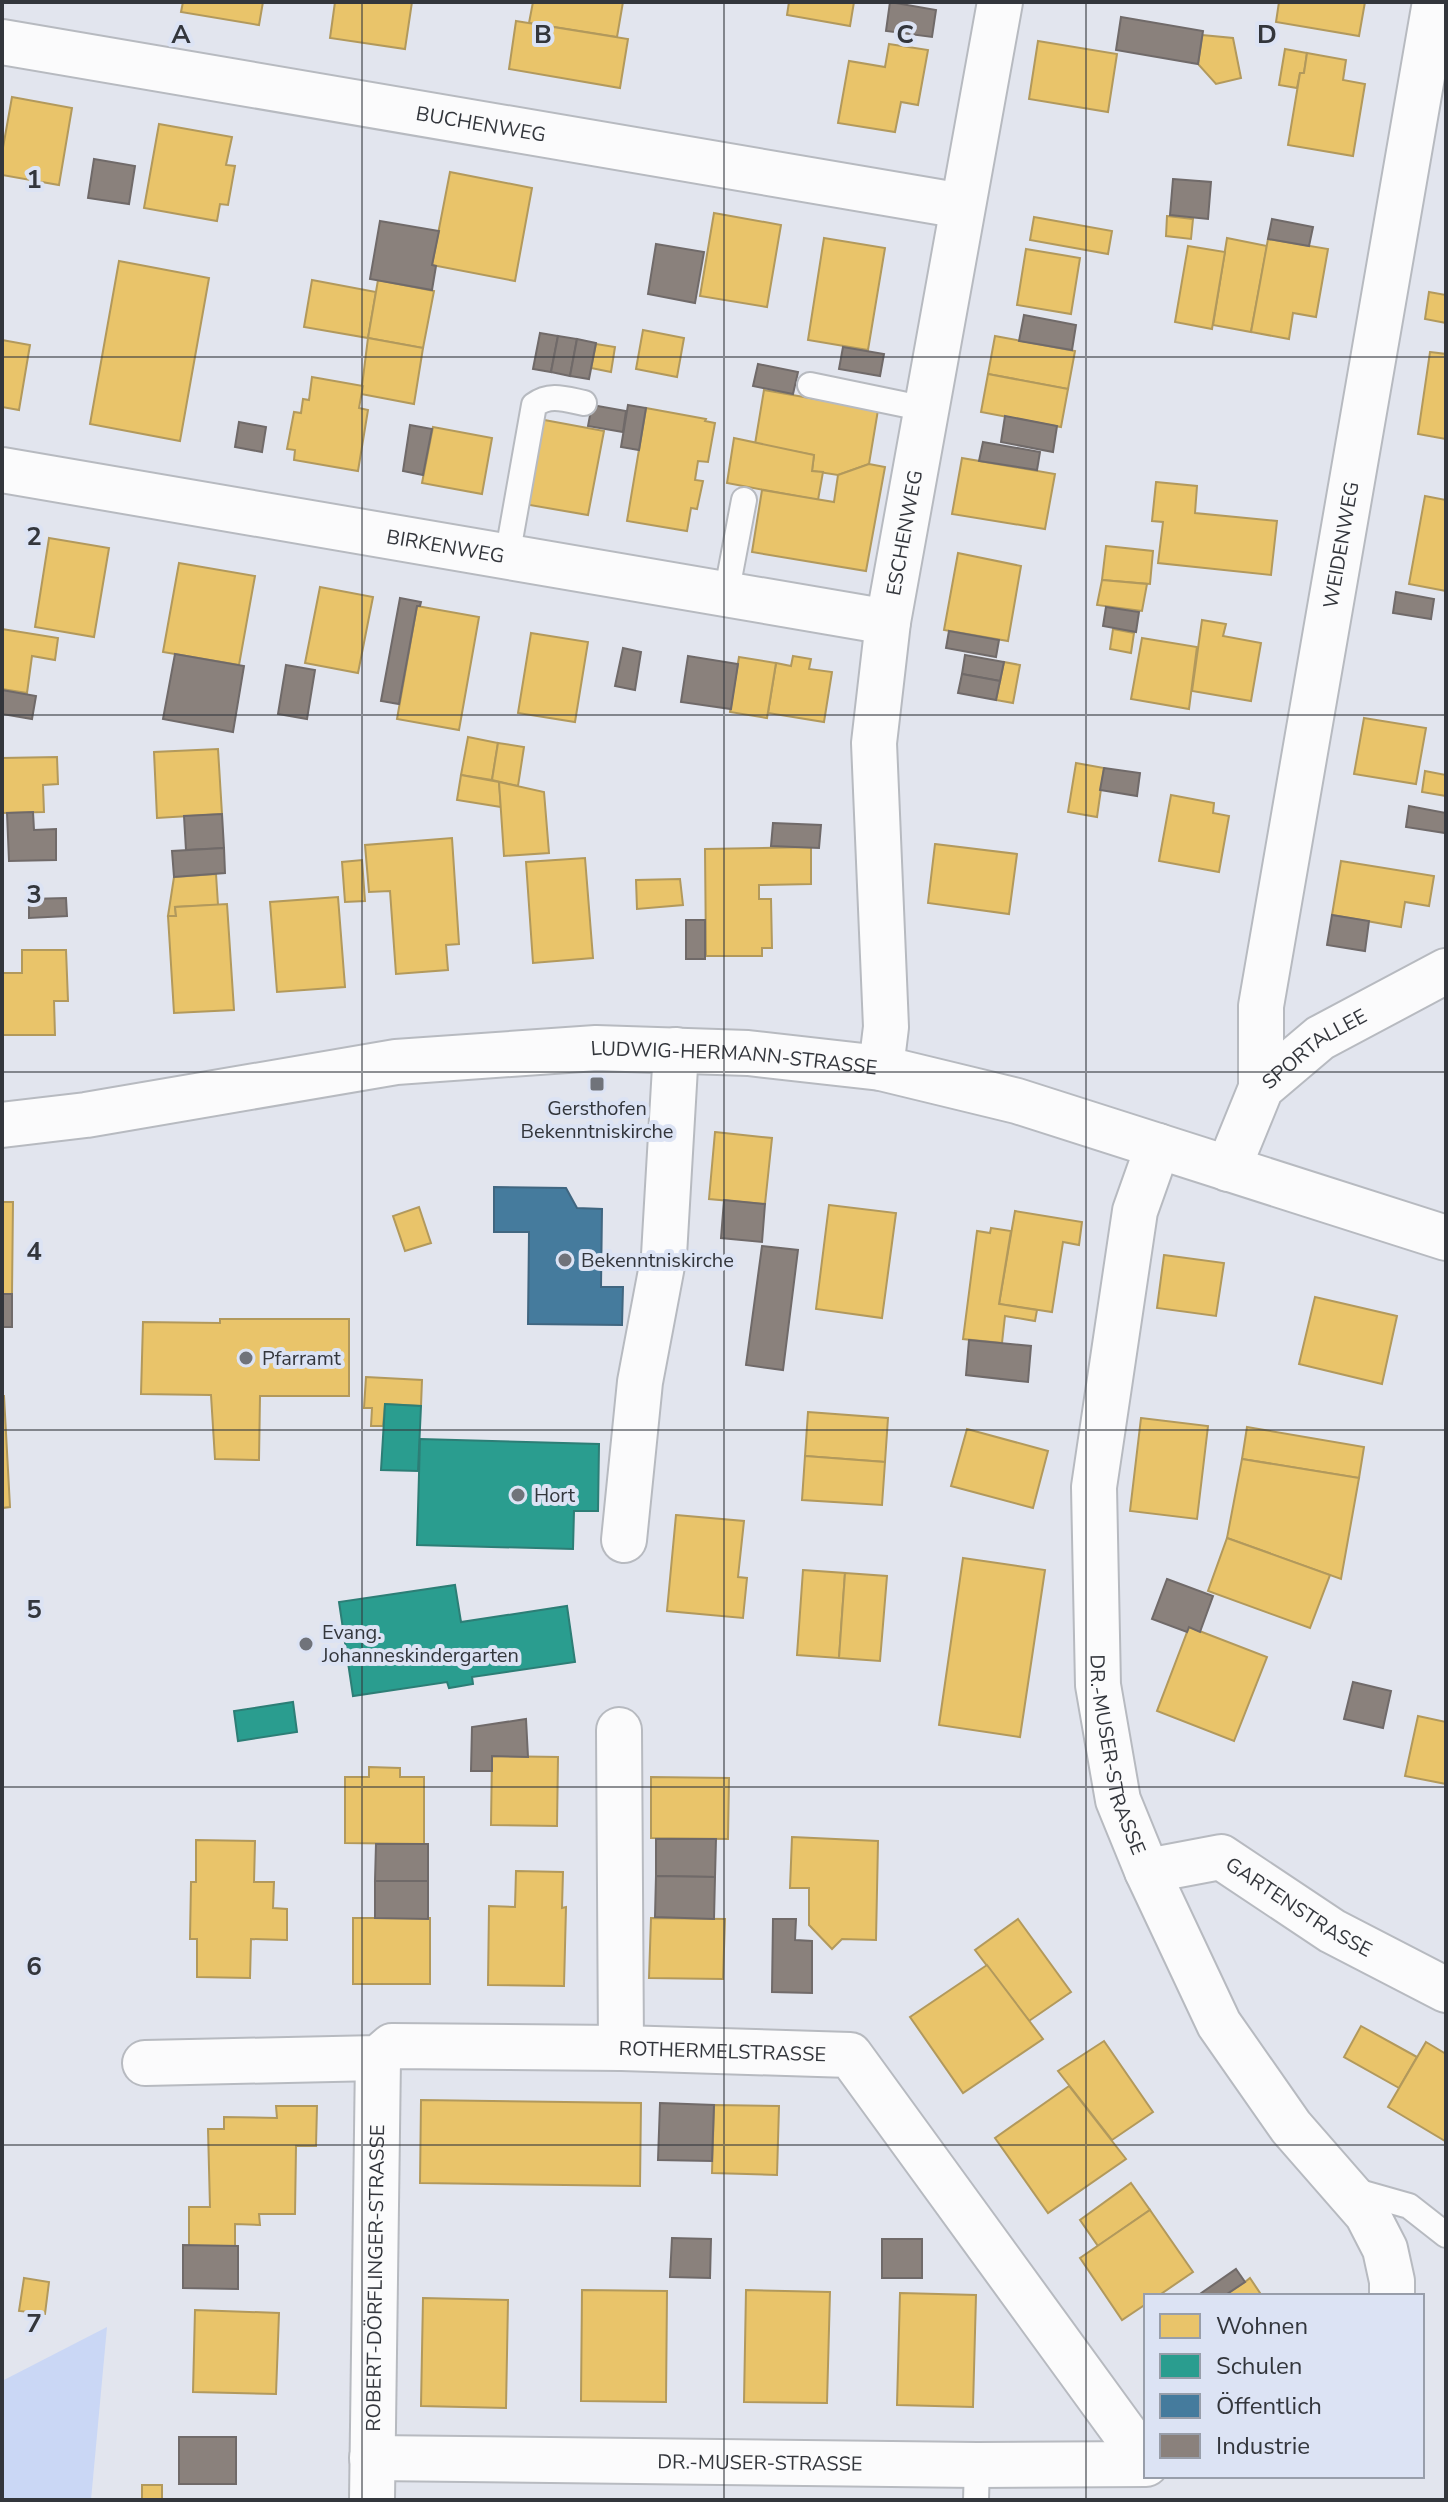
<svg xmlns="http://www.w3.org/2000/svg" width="1448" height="2502" font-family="'Nunito Sans',sans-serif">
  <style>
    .green { fill: #cad7f5 }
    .homes { fill: #e9c46a; stroke: #b2995c; stroke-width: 2 }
    .schools { fill: #2a9d8f; stroke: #2d7e76; stroke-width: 2 }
    .public { fill: #457b9d; stroke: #406680; stroke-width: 2 }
    .industry { fill: #8a817c; stroke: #706a69; stroke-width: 2 }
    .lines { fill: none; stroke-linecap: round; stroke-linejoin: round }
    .service-casing { stroke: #b7bac0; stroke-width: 28 }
    .minor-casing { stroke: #b7bac0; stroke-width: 48 }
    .tertiary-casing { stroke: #b7bac0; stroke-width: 48 }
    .service { stroke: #fbfbfc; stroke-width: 24 }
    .minor { stroke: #fbfbfc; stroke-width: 44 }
    .tertiary { stroke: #fbfbfc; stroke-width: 44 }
    .grid { fill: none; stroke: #33363c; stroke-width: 2; stroke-opacity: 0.55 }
    .poi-dot { fill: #70737a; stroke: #dce3f4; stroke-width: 3 }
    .labels { text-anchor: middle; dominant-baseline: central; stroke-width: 8; stroke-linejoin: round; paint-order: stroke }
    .street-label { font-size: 20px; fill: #33363c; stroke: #dce3f4 }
    .poi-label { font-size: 20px; fill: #33363c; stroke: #dce3f4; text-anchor: start }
    .grid-label { font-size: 26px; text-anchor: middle; font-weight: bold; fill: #33363c; stroke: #dce3f4; stroke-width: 8; stroke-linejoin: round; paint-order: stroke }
  </style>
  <rect width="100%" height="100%" fill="#e2e5ee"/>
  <polygon class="green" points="107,2327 91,2500 2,2500 2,2381"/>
  <g class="homes">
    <polygon points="183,2 263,2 259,25 181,12"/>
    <polygon points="335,2 412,2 405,49 330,38"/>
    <polygon points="533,2 623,2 617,37 529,23"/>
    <polygon points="789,2 854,2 850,26 787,15"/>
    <polygon points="1279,2 1365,2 1359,36 1276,22"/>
    <polygon points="516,21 628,39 620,88 509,69"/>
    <polygon points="1202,35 1233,38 1241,78 1216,84 1198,64"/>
    <polygon points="1038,41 1117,54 1108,112 1029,99"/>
    <polygon points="889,44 928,50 918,105 901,102 895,132 838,123 849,61 885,67"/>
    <polygon points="1285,49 1307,53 1304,73 1300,73 1297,88 1279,85"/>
    <polygon points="1307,53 1346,60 1343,80 1365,84 1353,156 1288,145 1300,73 1304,73"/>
    <polygon points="12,97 72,108 59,185 2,175 2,153"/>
    <polygon points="159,124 232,137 226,165 235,166 228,205 220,204 217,221 144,208"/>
    <polygon points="450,172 532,188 515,281 432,265"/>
    <polygon points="714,213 781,225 767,307 700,296"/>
    <polygon points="1167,216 1193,219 1191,239 1166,236"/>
    <polygon points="1034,217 1112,231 1108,254 1030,240"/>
    <polygon points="824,238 885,248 868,350 808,340"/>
    <polygon points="1227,238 1267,246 1251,332 1213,325"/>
    <polygon points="1268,239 1328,249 1316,317 1293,313 1289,339 1251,332"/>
    <polygon points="1188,246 1225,252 1212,329 1175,322"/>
    <polygon points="1026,249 1080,258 1071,314 1017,305"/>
    <polygon points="119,261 209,278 180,441 90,424"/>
    <polygon points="312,280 376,292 368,338 304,327"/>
    <polygon points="378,280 434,291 423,348 368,338"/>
    <polygon points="1429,292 1446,295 1446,323 1425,319"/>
    <polygon points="643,330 684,338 677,377 636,369"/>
    <polygon points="995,336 1075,351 1068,389 988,374"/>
    <polygon points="368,338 423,348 414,404 361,394"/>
    <polygon points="2,340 30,345 19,410 2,407"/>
    <polygon points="596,344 615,347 611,372 591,368"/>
    <polygon points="1430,352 1446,354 1446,439 1418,434"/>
    <polygon points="988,374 1068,389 1061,427 981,412"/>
    <polygon points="312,377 363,386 359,408 368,410 358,471 294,460 295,450 287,449 294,412 301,413 303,399 309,400"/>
    <polygon points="764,390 878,410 869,464 838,475 812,471 814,455 755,444"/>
    <polygon points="646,408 706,419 705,421 715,423 708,462 698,461 695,480 703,481 697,509 691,508 687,531 627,521"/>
    <polygon points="539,419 604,431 588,515 524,504"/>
    <polygon points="433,427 492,438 482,494 422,483"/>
    <polygon points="734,438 814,455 812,471 823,472 818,500 727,483"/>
    <polygon points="962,458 1055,474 1045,529 952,514"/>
    <polygon points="869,464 885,467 866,571 752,552 762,490 834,502 838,475"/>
    <polygon points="1156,482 1197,486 1195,513 1277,521 1271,575 1158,563 1163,522 1152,521"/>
    <polygon points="1425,496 1446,500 1446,591 1409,584"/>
    <polygon points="49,538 109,548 94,637 35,627"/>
    <polygon points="1106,546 1153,551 1150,584 1102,580"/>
    <polygon points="958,553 1021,566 1008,641 944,630"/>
    <polygon points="179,563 255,576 239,665 163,652"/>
    <polygon points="1102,580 1147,584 1142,611 1097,605"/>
    <polygon points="320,587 373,597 358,673 305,663"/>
    <polygon points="417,606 479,617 459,730 397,719"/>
    <polygon points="1202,620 1226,624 1223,636 1261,643 1251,701 1192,691"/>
    <polygon points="2,629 58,638 55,660 32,656 27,693 2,689"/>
    <polygon points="1113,629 1134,633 1131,653 1110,649"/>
    <polygon points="531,633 588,642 575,722 518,713"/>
    <polygon points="1142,638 1197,647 1189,709 1131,699"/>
    <polygon points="793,656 811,659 809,669 832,672 824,722 768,713 776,663 791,666"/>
    <polygon points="739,657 776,663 767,718 730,712"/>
    <polygon points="1004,662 1020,665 1013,703 996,700"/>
    <polygon points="1364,718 1426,728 1416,784 1354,774"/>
    <polygon points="468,737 498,743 492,780 461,775"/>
    <polygon points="498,743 524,747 518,786 492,780"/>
    <polygon points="218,749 222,814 157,818 154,752"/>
    <polygon points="57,757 58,784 43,785 44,812 2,813 2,758"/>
    <polygon points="1076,763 1104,768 1097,817 1068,812"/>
    <polygon points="1425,771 1446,775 1446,796 1422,792"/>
    <polygon points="461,775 499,782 501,807 457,800"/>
    <polygon points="499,782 544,792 549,853 504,856"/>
    <polygon points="1171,795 1214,803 1213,813 1229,816 1219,872 1159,861"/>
    <polygon points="452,838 459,944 446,945 448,970 396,974 390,891 369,892 365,845"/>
    <polygon points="935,844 1017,854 1009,914 928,903"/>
    <polygon points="811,847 811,884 759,885 759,899 771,899 772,948 762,948 762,956 706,956 705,849"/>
    <polygon points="585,858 593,958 533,963 526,862"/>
    <polygon points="362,860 365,901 345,902 342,862"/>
    <polygon points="1341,861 1434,876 1429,906 1405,902 1401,927 1332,915"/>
    <polygon points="216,874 218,905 175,907 176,916 168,916 174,877"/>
    <polygon points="680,879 683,905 637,909 636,880"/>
    <polygon points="338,897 345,987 277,992 270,902"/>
    <polygon points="227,904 234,1010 174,1013 168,916 176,916 175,907"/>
    <polygon points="22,950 66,950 68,1001 54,1001 55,1035 2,1035 2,973 22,973"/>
    <polygon points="715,1132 772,1138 765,1204 709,1199"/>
    <polygon points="2,1202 13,1202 12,1294 2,1294"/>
    <polygon points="829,1205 896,1213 882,1318 816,1309"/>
    <polygon points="419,1207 431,1243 405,1251 393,1216"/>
    <polygon points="1015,1211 1082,1222 1079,1245 1063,1242 1052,1312 999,1304"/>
    <polygon points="991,1228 1011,1231 999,1304 1037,1310 1035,1321 1005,1316 1002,1343 963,1339 977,1231 990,1233"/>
    <polygon points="1164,1255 1224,1263 1216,1316 1157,1308"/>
    <polygon points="1315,1297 1397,1316 1382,1384 1299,1364"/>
    <polygon points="220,1319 349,1319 349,1396 260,1396 259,1460 215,1459 211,1395 141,1394 143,1322 220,1323"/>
    <polygon points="366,1377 422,1380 421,1406 385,1404 383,1426 371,1426 372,1408 364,1408"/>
    <polygon points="2,1396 4,1396 10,1507 2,1508"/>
    <polygon points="808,1412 888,1418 885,1462 805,1456"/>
    <polygon points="1141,1418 1208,1426 1197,1519 1130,1511"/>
    <polygon points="1247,1427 1364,1447 1359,1478 1242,1459"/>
    <polygon points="967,1429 1048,1451 1033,1508 951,1486"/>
    <polygon points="805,1456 885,1462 882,1505 802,1500"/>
    <polygon points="1242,1459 1359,1478 1341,1579 1227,1538"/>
    <polygon points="676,1515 744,1521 738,1577 747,1578 743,1618 667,1611"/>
    <polygon points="1227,1538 1330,1575 1310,1628 1208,1591"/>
    <polygon points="963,1558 1045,1570 1020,1737 939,1725"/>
    <polygon points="803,1570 845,1573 839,1658 797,1655"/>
    <polygon points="845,1573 887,1576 880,1661 839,1658"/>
    <polygon points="1189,1627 1267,1657 1234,1741 1157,1711"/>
    <polygon points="1418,1716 1446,1722 1446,1784 1405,1776"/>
    <polygon points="492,1756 558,1757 557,1826 491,1825"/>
    <polygon points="369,1767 400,1768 400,1777 424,1777 424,1844 345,1843 345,1777 369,1777"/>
    <polygon points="651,1777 729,1778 728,1839 651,1838"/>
    <polygon points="792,1837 878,1841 876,1940 842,1939 832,1949 809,1925 809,1888 790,1888"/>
    <polygon points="196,1840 255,1841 254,1882 274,1882 273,1908 287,1909 287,1940 251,1939 250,1978 197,1977 197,1939 190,1939 191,1882 196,1882"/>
    <polygon points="516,1871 563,1872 562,1908 566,1907 564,1986 488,1985 489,1906 515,1907"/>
    <rect x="353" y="1918" width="77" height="66"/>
    <polygon points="651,1918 725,1919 723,1979 649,1978"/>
    <polygon points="1018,1919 1071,1992 1029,2021 975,1950"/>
    <polygon points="987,1965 1043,2039 963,2093 910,2017"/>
    <polygon points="1361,2026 1417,2057 1399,2088 1344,2057"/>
    <polygon points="1104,2041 1153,2112 1112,2140 1058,2071"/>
    <polygon points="1426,2042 1446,2054 1445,2141 1388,2107"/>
    <polygon points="1069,2086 1126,2159 1048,2213 995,2138"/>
    <polygon points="421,2100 641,2103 640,2186 420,2183"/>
    <polygon points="714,2105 779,2106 777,2175 712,2173"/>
    <polygon points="276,2106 317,2106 316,2146 296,2146 295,2214 259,2214 260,2225 235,2224 235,2246 189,2246 189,2207 210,2207 208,2129 224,2129 224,2117 277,2118"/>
    <polygon points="1131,2183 1150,2210 1098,2246 1080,2220"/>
    <polygon points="1150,2210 1193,2272 1158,2296 1146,2296 1146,2304 1122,2320 1080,2258"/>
    <polygon points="24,2278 49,2282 45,2314 19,2311"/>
    <polygon points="1250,2278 1262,2296 1224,2296 1245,2282"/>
    <polygon points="582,2290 667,2291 666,2402 581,2401"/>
    <polygon points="746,2290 830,2292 827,2403 744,2402"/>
    <polygon points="900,2293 976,2295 973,2407 897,2405"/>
    <polygon points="423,2298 508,2300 506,2408 421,2406"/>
    <polygon points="195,2310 279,2313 276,2394 193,2392"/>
    <rect x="142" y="2485" width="20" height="15"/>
  </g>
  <g class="schools">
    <polygon points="385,1404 421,1406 418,1471 381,1470"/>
    <polygon points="420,1439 599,1444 598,1511 574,1511 573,1549 417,1545"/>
    <polygon points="455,1585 461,1622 567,1606 575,1662 472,1677 473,1684 449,1688 447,1682 353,1696 339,1602"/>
    <polygon points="293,1702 297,1732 238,1741 234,1711"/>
  </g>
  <polygon class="public" points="494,1187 566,1188 577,1208 602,1209 601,1287 623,1287 622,1325 528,1324 529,1232 494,1232"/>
  <g class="industry">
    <polygon points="890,2 936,10 932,37 886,31"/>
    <polygon points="1121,17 1203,31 1198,64 1116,50"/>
    <polygon points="94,159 135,166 129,204 88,198"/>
    <polygon points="1173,179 1211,182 1208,219 1170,215"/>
    <polygon points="1272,219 1313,227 1309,246 1268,239"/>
    <polygon points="380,221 439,231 432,265 436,266 432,290 370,279"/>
    <polygon points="656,244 704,252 695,303 648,294"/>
    <polygon points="1024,315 1076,325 1072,350 1019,341"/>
    <polygon points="540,333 558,336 551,372 533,369"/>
    <polygon points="558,336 577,339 570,376 551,372"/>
    <polygon points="577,339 596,343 589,379 570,376"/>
    <polygon points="843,347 884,354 880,376 839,369"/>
    <polygon points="758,364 798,372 793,394 753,386"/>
    <polygon points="592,405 626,411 623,432 588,426"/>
    <polygon points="628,405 646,408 639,450 621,447"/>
    <polygon points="1005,416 1057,426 1053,452 1001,442"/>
    <polygon points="239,422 266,427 262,452 235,447"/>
    <polygon points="410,425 432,429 423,475 403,471"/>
    <polygon points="983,442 1040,452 1037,470 979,461"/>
    <polygon points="1396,592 1434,599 1431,619 1393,613"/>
    <polygon points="400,598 421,602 420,606 417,606 399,704 381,701"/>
    <polygon points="1106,607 1139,612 1136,632 1103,626"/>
    <polygon points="949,631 999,640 996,657 946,648"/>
    <polygon points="623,648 641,652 635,690 615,686"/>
    <polygon points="175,654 244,666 233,732 163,719"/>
    <polygon points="965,655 1004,662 1000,681 962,674"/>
    <polygon points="688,656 738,664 731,709 681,702"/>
    <polygon points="286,665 315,670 307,719 278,714"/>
    <polygon points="962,674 1000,681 996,700 958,693"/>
    <polygon points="2,690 36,696 32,719 2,714"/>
    <polygon points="1104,768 1140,773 1137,796 1100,790"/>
    <polygon points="1409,806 1446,813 1445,833 1406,827"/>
    <polygon points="33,812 34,830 56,829 56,860 9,861 7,813"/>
    <polygon points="222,814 224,848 186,850 184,816"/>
    <polygon points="773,823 821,825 819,848 771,846"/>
    <polygon points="224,848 225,873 174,877 172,851"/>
    <polygon points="66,898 67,916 29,918 29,899"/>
    <polygon points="1332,915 1369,921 1365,951 1327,945"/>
    <rect x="686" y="920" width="19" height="39"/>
    <polygon points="724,1200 765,1204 762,1242 721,1238"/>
    <polygon points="762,1246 798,1250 783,1370 746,1365"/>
    <rect x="2" y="1294" width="10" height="33"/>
    <polygon points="969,1340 1031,1346 1028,1382 966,1375"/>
    <polygon points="1167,1579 1213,1596 1200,1632 1189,1627 1187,1632 1152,1619"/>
    <polygon points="1353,1682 1391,1691 1383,1728 1344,1719"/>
    <polygon points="526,1719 528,1757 492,1756 492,1771 471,1771 472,1727"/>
    <polygon points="656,1839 716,1839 715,1877 656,1876"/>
    <polygon points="376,1844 428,1844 428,1881 375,1881"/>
    <polygon points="656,1876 715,1877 714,1919 655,1917"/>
    <polygon points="375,1881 428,1881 428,1919 375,1918"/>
    <polygon points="773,1919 796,1919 795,1940 812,1941 812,1993 772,1992"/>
    <polygon points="660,2103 714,2105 712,2161 658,2160"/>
    <polygon points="672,2238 711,2239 710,2278 670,2277"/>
    <rect x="882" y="2239" width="40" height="39"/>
    <polygon points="183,2245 238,2246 238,2289 183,2288"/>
    <polygon points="1236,2269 1245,2282 1224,2296 1197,2296"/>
    <rect x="179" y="2437" width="57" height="47"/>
  </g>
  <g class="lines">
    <defs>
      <g id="service">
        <polyline points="810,385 926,409"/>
        <path d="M 507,557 L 534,405 C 550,393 565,399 584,403"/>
        <polyline points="726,595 744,500"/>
        <polyline points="1349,2189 1409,2206 1446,2235"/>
        <polyline points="976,2500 977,2465"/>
      </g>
      <g id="minor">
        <path id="s1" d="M 2,42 L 962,206"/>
        <path id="s2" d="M 2,470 L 888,622"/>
        <path id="s3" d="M 881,1068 L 886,1027 L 874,743 L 888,622 L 1000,2"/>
        <path id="s4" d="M 1261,1088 L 1261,1006 L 1435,2"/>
        <path id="s5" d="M 1158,1146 L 1135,1211 L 1094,1487 L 1098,1685 L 1118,1800 L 1147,1871 L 1219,2024 L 1291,2127 L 1367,2214 L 1385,2249 L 1392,2281 L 1392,2296"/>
        <path id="s6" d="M 1228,1169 L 1261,1088 L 1320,1038 L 1446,971"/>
        <polyline points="624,1540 640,1382 664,1255 676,1050"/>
        <polyline points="619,1730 621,2048"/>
        <path id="s7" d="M 1147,1871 L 1221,1857 L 1332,1931 L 1446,1990"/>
        <path id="s8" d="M 145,2063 L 378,2058 L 392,2046 L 621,2048 L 850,2055 L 1146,2462"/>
        <path id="s9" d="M 372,2458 L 977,2465 L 1146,2464"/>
        <path id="s10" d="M 372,2500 L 378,2058"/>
      </g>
      <g id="tertiary">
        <path id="s11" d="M 2,1125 L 86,1115 L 396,1062 L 596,1048 L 748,1053 L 881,1068 L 1017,1101 L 1446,1238"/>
      </g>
    </defs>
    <use href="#service" class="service-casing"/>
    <use href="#minor" class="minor-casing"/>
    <use href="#tertiary" class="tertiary-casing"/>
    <use href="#service" class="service"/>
    <use href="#minor" class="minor"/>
    <use href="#tertiary" class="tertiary"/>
  </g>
  <path class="grid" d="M 362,2 L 362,2500M 724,2 L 724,2500M 1086,2 L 1086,2500M 2,357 L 1446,357M 2,715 L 1446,715M 2,1072 L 1446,1072M 2,1430 L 1446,1430M 2,1787 L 1446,1787M 2,2145 L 1446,2145"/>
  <g class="poi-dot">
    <rect x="589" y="1076" width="16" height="16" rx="4"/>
    <circle cx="565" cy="1260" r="8"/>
    <circle cx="246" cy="1358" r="8"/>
    <circle cx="518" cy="1495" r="8"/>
    <circle cx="306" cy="1644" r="8"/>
  </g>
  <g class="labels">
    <g class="street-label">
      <text stroke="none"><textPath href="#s1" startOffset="486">BUCHENWEG</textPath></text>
      <text stroke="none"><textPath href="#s3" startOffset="538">ESCHENWEG</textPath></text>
      <text stroke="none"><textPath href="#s4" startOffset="550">WEIDENWEG</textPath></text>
      <text stroke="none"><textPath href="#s2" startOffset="450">BIRKENWEG</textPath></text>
      <text stroke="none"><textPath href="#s6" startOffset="154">SPORTALLEE</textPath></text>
      <text stroke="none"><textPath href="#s11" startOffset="738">LUDWIG-HERMANN-STRASSE</textPath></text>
      <text stroke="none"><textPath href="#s5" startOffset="618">DR.-MUSER-STRASSE</textPath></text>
      <text stroke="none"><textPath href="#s7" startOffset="168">GARTENSTRASSE</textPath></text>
      <text stroke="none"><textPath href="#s8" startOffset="582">ROTHERMELSTRASSE</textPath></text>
      <text stroke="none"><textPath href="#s10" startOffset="222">ROBERT-DÖRFLINGER-STRASSE</textPath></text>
      <text stroke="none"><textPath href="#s9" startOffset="388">DR.-MUSER-STRASSE</textPath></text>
    </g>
    <g class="poi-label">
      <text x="597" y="1108" text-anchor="middle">Gersthofen<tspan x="597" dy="23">Bekenntniskirche</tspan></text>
      <text x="581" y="1260">Bekenntniskirche</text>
      <text x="262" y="1358">Pfarramt</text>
      <text x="534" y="1495">Hort</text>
      <text x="322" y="1632">Evang.<tspan x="322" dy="23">Johanneskindergarten</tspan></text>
    </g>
  </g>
  <g class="grid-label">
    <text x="181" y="43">A</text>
    <text x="543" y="43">B</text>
    <text x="905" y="43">C</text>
    <text x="1267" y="43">D</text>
    <text x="34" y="188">1</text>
    <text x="34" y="545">2</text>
    <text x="34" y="903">3</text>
    <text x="34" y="1260">4</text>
    <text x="34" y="1618">5</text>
    <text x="34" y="1975">6</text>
    <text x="34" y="2332">7</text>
  </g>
  <rect width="1448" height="2502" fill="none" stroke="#33363c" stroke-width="8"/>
  <rect x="1144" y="2294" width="280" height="184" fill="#dce3f4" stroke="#989eaa" stroke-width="2"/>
  <rect x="1160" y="2314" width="40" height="24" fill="#e9c46a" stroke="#989eaa" stroke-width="2"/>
  <text x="1216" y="2334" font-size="24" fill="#33363c">Wohnen</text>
  <rect x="1160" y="2354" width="40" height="24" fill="#2a9d8f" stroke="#989eaa" stroke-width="2"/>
  <text x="1216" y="2374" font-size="24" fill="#33363c">Schulen</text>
  <rect x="1160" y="2394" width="40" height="24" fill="#457b9d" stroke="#989eaa" stroke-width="2"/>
  <text x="1216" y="2414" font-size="24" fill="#33363c">Öffentlich</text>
  <rect x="1160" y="2434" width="40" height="24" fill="#8a817c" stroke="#989eaa" stroke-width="2"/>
  <text x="1216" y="2454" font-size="24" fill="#33363c">Industrie</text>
</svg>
